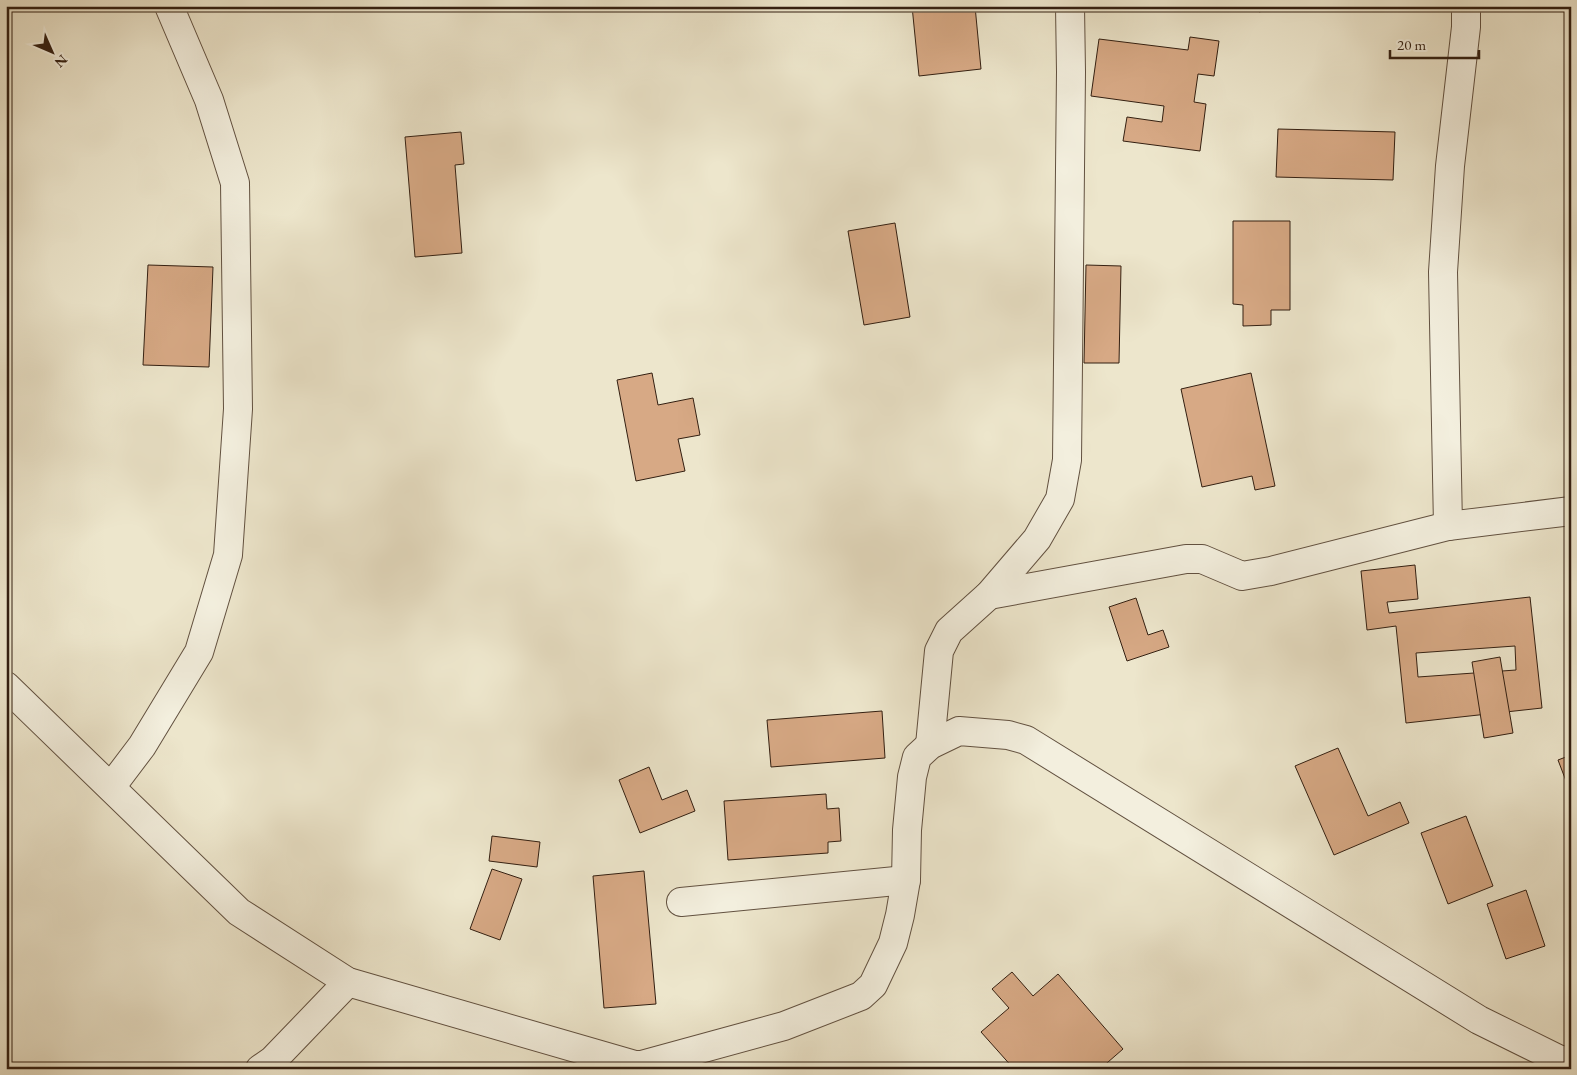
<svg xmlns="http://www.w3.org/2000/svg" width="1577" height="1075" font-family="'EB Garamond',serif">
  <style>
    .building { fill: #d7a985; stroke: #331f11; fill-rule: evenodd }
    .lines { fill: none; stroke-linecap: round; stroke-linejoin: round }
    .minor-casing { stroke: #625140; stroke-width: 30 }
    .minor { stroke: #f3efde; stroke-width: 28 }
  </style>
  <rect width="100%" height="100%" fill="#ede6cc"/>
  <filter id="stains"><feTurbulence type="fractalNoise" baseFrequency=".004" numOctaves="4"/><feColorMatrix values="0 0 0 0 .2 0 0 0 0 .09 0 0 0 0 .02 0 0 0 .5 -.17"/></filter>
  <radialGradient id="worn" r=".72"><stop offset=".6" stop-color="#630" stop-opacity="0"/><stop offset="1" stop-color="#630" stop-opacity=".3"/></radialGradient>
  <g class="building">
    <polygon points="912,6 975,6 981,69 919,76"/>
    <polygon points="1257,6 1283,6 1259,12"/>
    <polygon points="1190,37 1219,41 1214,76 1198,74 1194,102 1206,104 1200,151 1123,141 1127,117 1162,122 1164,106 1091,96 1099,39 1188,50"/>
    <polygon points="1278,129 1395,132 1393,180 1276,177"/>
    <polygon points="461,132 464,164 455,165 462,253 415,257 405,137"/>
    <polygon points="1233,221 1290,221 1290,310 1271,310 1271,325 1243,326 1243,305 1233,304"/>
    <polygon points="895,223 910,317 864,325 848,231"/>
    <polygon points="148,265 213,267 209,367 143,365"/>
    <polygon points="1086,265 1121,266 1119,363 1084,363"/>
    <polygon points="652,373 658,405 693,398 700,435 678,439 685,471 636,481 617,380"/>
    <polygon points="1251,373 1275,486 1255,490 1252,476 1202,487 1181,389"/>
    <path d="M 1415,565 L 1418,599 L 1387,602 L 1389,613 L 1530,597 L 1542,708 L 1406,723 L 1396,626 L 1367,630 L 1361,571 ZM 1515,646 L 1516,670 L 1418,677 L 1416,653 Z"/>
    <polygon points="1136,598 1148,635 1163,630 1169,647 1127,661 1109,607"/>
    <polygon points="1500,657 1513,733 1484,738 1472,662"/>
    <polygon points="882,711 885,758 771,767 767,720"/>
    <polygon points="1338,748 1368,816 1400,802 1409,823 1334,855 1295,766"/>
    <polygon points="1571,755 1571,794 1558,760"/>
    <polygon points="649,767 662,800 687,790 695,811 640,833 619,780"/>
    <polygon points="826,794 827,809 839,808 841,841 828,842 828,853 728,860 724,801"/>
    <polygon points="1466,816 1493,886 1448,904 1421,833"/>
    <polygon points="492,836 540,842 537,867 489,861"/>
    <polygon points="492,869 522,879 500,940 470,929"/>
    <polygon points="644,871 656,1004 604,1008 593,876"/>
    <polygon points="1526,890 1545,946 1506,959 1487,904"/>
    <polygon points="1012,972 1033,996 1058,974 1123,1049 1100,1069 1014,1069 981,1032 1009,1008 992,989"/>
  </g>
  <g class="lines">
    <defs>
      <g id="minor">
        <polyline points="1448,526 1443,272 1450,166 1466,27 1466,6"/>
        <polyline points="989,595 1186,559 1202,559 1242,576 1271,571 1448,526 1571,511"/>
        <polyline points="6,686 239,912 348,982 638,1066 784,1026 861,996 873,985 893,943 900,915 906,880 907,830 912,777 917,757 930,745 959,731 1008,735 1026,740 1479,1020 1558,1059 1571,1063"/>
        <polyline points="930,745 939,651 949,631 989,595 1037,539 1060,499 1067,460 1071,72 1070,6"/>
        <polyline points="111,787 142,746 199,652 228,555 238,409 235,183 209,100 169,6"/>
        <polyline points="681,902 906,880"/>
        <polyline points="260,1069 273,1060 348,982"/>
      </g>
    </defs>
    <use href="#minor" class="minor-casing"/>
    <use href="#minor" class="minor"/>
  </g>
  <rect width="1577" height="1075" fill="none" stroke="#ede6cc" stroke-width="25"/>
  <rect x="8" y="8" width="1562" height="1060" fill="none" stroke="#331f11" stroke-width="2.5"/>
  <rect x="12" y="12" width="1552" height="1050" fill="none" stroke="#331f11"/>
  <g transform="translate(52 52) rotate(135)" stroke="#f3efde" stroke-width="4" paint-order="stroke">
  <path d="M0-4L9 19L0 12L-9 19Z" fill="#331f11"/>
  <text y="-8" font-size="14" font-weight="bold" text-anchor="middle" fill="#331f11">N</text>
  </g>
  <path d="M1390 50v8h89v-8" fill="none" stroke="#331f11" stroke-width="2.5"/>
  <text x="1397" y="50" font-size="15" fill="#331f11" stroke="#f3efde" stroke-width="4" paint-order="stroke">20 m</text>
  <rect width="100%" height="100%" filter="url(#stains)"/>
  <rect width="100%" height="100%" fill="url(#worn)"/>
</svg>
